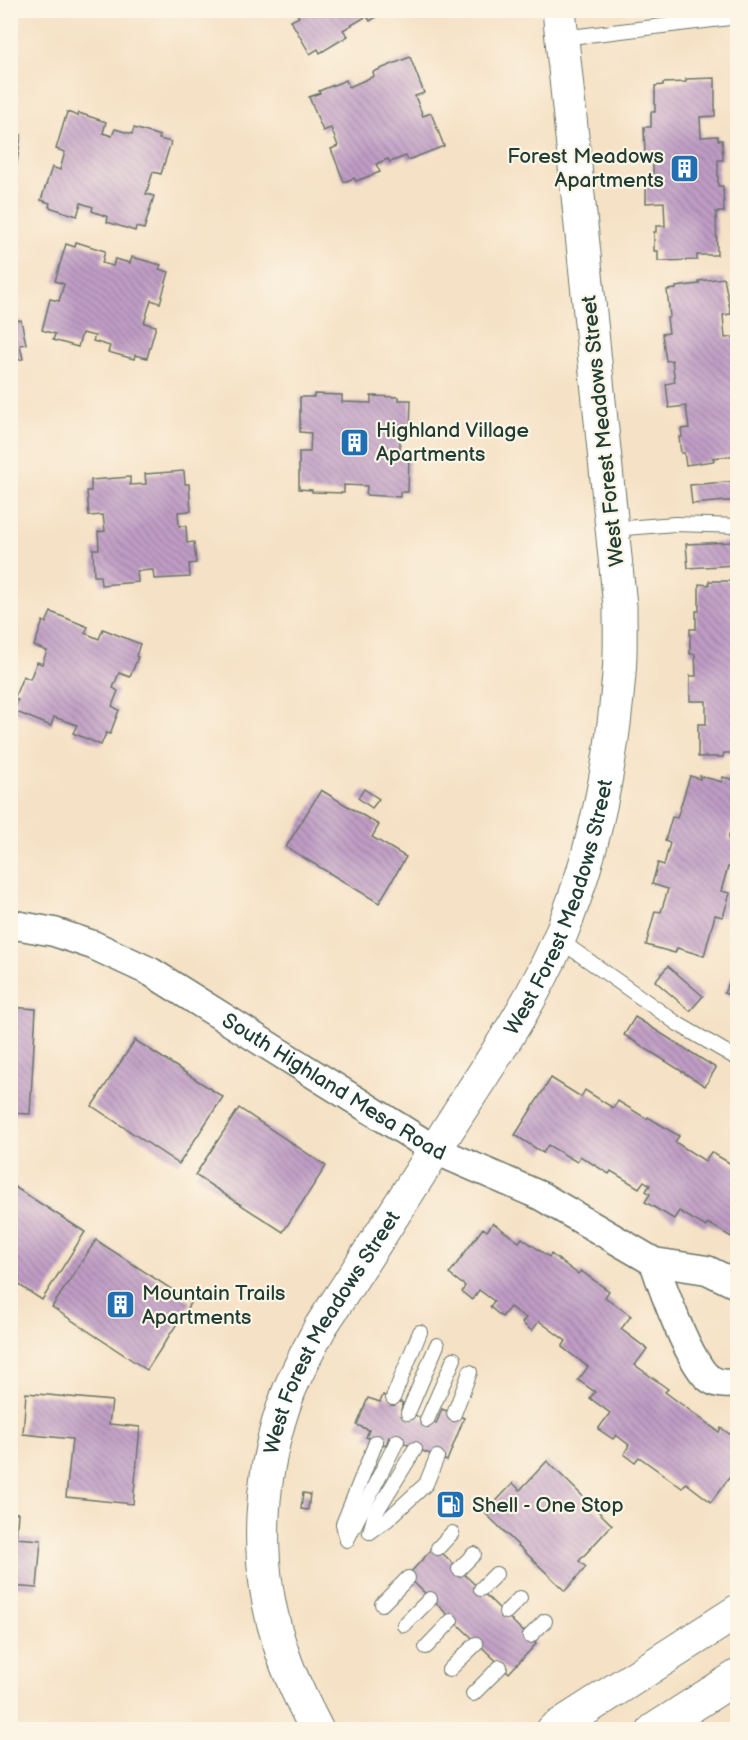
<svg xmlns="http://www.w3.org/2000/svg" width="748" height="1740" font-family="'Balsamiq Sans',sans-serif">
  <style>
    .building { fill: url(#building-back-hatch) }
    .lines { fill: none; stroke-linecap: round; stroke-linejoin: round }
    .lane-casing { stroke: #6a7667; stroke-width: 16 }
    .street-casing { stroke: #6a7667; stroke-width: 31 }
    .secondary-casing { stroke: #6a7667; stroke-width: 35 }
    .lane { stroke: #fff; stroke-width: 14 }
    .street { stroke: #fff; stroke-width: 28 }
    .secondary { stroke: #fff; stroke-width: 33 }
    .labels { text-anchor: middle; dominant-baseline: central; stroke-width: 4.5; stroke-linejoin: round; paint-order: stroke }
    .poi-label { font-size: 21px; fill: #1f3d34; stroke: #fcf5e5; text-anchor: start }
    .street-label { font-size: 21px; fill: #1f3d34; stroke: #fcf5e5 }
  </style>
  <defs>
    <pattern id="building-back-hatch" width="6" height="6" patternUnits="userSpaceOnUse" patternTransform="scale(1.5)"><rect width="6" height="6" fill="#bf9cc5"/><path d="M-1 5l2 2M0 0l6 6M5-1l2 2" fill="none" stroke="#9b80a1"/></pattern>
  </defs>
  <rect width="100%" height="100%" fill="#fcf5e5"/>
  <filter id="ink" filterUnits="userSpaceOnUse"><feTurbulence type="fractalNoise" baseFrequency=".0167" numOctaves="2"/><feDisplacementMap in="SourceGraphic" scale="12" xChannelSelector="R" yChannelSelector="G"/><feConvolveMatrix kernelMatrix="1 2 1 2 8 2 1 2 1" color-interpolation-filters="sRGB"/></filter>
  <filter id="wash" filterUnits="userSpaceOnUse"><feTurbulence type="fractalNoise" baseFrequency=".008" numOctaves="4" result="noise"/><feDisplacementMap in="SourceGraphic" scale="24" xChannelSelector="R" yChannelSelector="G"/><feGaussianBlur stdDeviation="1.35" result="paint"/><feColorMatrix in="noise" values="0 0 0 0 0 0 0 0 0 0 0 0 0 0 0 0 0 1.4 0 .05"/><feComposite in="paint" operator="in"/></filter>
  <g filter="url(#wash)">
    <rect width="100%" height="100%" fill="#f5e1c5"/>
    <g id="blocks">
      <g class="building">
        <polygon points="295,10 388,10 370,21 367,16 343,30 348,36 320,53 318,49 310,54 291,21 299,17"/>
        <polygon points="410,57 424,93 415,96 423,116 431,113 444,146 408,160 406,156 390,162 388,159 376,164 380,172 356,181 354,178 344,182 331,149 338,146 331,128 323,131 309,97 320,93 319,91 346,80 349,87 374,76 373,72"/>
        <polygon points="715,78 715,116 700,117 701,137 718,136 718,140 722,140 723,160 718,160 718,186 723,186 724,212 716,212 717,255 697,255 697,260 658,261 658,251 654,251 654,232 656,232 656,226 665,226 664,202 646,203 646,177 653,176 653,156 645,156 644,127 651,127 651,112 655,112 655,86 663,85 663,83 686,82 686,79"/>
        <polygon points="67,112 78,116 79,113 106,122 103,133 112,136 115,129 132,134 134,128 160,136 159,139 171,142 161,174 153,172 146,194 154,196 144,229 136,227 135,231 107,222 108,217 92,211 93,207 81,203 77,216 49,207 50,203 41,200 52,167 60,170 65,152 56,149"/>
        <polygon points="10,134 21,135 16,168 10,167"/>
        <polygon points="10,189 14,190 12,204 10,204"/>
        <polygon points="76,242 105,251 102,263 113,266 115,259 130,263 132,257 161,265 159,269 169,272 160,303 151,300 144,323 156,326 147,358 135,355 134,359 108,352 110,346 93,341 95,336 82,333 78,347 53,340 55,334 42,330 50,299 59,301 64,284 55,281 66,244 75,247"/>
        <polygon points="12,273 15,293 10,294 10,274"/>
        <polygon points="724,278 731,314 723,315 725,338 734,337 735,339 738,339 738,455 713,458 714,461 686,465 684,453 681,453 679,437 682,437 681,429 689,428 686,406 669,408 666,384 675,382 672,360 666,361 662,334 669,333 667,318 670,317 667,290 676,289 676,287 699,284 699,281"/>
        <polygon points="10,306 14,321 21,320 26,344 20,345 23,359 10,361"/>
        <polygon points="314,394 342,395 342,402 371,403 371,396 399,397 399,400 411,400 410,432 400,432 400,457 409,457 408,492 400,492 400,497 366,495 367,486 344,485 344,493 312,492 312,490 299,489 299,452 310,452 311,433 300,432 300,397 314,397"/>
        <polygon points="184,471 185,484 189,484 191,511 178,512 179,526 186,526 187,543 194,542 196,563 189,564 190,577 154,579 153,570 137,571 138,582 101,585 100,576 94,576 93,549 99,549 98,532 105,531 103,515 89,516 87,491 91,491 91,480 130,477 130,485 146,484 145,474"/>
        <polygon points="738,481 738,500 692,504 690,485"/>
        <polygon points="733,542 735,565 688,568 686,544"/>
        <polygon points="732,577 738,577 738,753 724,753 723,757 698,757 698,724 706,724 706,701 690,701 690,676 696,676 695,654 690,654 690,629 696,629 696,611 699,611 699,584 709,585 709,581 732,581"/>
        <polygon points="51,612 88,627 85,633 99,639 103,629 140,644 136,656 138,657 130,677 119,673 113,688 118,691 112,706 119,710 110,734 106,733 101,745 73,733 77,725 54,717 51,726 14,711 18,700 14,699 23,676 30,679 37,662 42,664 47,651 34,646 43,621 46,623"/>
        <polygon points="690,776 700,779 700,776 722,782 723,777 738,781 738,818 734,817 728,839 738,842 738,862 736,869 728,867 721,891 730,893 723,917 715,915 704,956 677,948 675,953 646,945 655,911 661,912 668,889 652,884 658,863 664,865 670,843 665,841 672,817 677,818"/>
        <polygon points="364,789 379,799 372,808 358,798"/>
        <polygon points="321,790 379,825 372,837 406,857 379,903 286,847"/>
        <polygon points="738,964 738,999 724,993"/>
        <polygon points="668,966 703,996 690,1011 655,981"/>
        <polygon points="10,1007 36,1009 30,1114 10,1113"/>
        <polygon points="635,1017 716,1068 705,1086 624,1035"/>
        <polygon points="135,1040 223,1097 179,1164 92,1106"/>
        <polygon points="551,1078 581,1097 585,1090 613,1108 618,1101 647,1119 648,1117 679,1136 675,1142 705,1161 711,1152 738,1168 738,1241 708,1223 706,1227 679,1211 674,1219 645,1202 650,1194 646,1191 650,1185 644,1181 639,1188 611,1171 609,1174 580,1156 577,1162 548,1145 543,1153 515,1135"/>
        <polygon points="239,1108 326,1166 283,1232 195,1175"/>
        <polygon points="10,1184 85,1232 42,1300 10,1279"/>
        <polygon points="493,1223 519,1242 522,1238 549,1257 551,1254 578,1274 581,1271 609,1291 605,1297 631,1316 621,1329 647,1349 635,1365 668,1389 665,1392 719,1432 721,1428 738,1440 738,1466 711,1502 686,1483 682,1488 639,1457 635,1462 624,1454 629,1445 616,1435 613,1439 598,1429 610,1413 590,1398 595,1392 578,1380 588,1367 562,1347 566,1341 539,1321 532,1331 522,1323 526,1318 510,1307 502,1317 490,1307 494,1301 479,1290 472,1300 462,1292 465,1286 449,1274 483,1228 487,1231"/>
        <polygon points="96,1240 191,1302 147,1370 52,1307"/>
        <polygon points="26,1393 112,1401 109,1424 140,1427 133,1504 66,1497 72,1439 23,1434"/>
        <polygon points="383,1395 403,1403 401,1410 436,1424 442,1409 464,1418 447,1461 389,1437 386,1445 366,1437 369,1430 357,1425 368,1398 380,1402"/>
        <polygon points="547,1461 612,1525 579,1561 586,1567 565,1591 485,1513 513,1483 520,1490"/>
        <polygon points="303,1493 310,1494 308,1510 301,1509"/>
        <polygon points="10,1512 18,1513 16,1538 41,1540 37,1588 10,1586"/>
        <polygon points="435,1546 536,1644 509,1673 407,1576"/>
      </g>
    </g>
  </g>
  <g filter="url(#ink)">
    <use href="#blocks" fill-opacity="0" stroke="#6a7667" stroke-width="1.5"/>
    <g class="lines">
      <defs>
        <g id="lane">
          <polyline points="562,38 738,17"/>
          <polyline points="613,529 675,524 738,526"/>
          <polyline points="558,939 678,1024 738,1059"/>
          <polyline points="393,1398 420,1332"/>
          <polyline points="408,1413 437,1345"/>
          <polyline points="454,1414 470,1372"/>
          <polyline points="427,1420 454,1359"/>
          <polyline points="370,1532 387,1520 426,1484 437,1457"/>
          <polyline points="370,1532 375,1514 415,1449"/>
          <polyline points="347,1540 397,1441"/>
          <polyline points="347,1540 343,1524 376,1442"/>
          <polyline points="438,1548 452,1533"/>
          <polyline points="459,1569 474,1554"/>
          <polyline points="481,1589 496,1574"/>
          <polyline points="382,1604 408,1578"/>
          <polyline points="506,1612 520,1598"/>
          <polyline points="404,1625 430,1599"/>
          <polyline points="530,1636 545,1621"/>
          <polyline points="426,1647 451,1621"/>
          <polyline points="449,1670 476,1644"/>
          <polyline points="473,1694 500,1667"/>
        </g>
        <g id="street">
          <path id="s1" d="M 10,924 L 54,932 L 93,945 L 151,972 L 435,1150 L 541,1196 L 654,1262 L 707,1270 L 738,1285"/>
          <path d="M 654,1262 C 662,1286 691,1368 710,1379 C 719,1385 728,1384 738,1383"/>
        </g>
        <g id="secondary">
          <path id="s2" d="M 317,1730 C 302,1701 288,1673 279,1642 C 253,1561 259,1470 289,1391 C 298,1369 310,1347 321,1326 C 368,1255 414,1183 459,1112 C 495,1056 533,1000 559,939 C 594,855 612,764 619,674 C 621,652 620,628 620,606 L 559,10"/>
          <polyline points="553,1730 738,1611"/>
          <polyline points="654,1730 738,1676"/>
        </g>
      </defs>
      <use href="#lane" class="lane-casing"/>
      <use href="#street" class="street-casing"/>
      <use href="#secondary" class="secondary-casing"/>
      <use href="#lane" class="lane"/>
      <use href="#street" class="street"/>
      <use href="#secondary" class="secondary"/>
    </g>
  </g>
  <defs>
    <symbol id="building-square" viewBox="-11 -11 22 22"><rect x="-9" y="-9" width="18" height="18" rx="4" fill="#1f6fb2" stroke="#fcf5e5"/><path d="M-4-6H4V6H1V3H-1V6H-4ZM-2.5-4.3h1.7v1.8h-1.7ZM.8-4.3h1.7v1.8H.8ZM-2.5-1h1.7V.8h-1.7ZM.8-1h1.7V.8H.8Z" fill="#fff"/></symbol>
    <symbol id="fuel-square" viewBox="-11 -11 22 22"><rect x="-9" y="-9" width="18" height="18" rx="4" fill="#1f6fb2" stroke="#fcf5e5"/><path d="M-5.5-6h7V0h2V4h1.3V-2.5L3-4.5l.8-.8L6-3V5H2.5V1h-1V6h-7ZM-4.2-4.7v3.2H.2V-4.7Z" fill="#fff"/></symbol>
  </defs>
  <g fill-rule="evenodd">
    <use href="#building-square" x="668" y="152" width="33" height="33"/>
    <use href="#building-square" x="338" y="426" width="33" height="33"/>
    <use href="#building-square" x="104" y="1288" width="33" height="33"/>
    <use href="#fuel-square" x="434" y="1488" width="33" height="33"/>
  </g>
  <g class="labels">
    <g class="poi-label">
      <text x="664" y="156" text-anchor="end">Forest Meadows<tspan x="664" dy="24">Apartments</tspan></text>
      <text x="376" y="430">Highland Village<tspan x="376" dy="24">Apartments</tspan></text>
      <text x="142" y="1293">Mountain Trails<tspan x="142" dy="24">Apartments</tspan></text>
      <text x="472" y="1505">Shell - One Stop</text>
    </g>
    <g class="street-label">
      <text transform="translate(603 431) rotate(-96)">West Forest Meadows Street</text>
      <text stroke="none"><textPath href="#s2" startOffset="909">West Forest Meadows Street</textPath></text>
      <text stroke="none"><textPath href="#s1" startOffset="366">South Highland Mesa Road</textPath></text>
      <text stroke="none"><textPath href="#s2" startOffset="423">West Forest Meadows Street</textPath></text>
    </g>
  </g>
  <rect width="748" height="1740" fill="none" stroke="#fcf5e5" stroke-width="36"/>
</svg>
